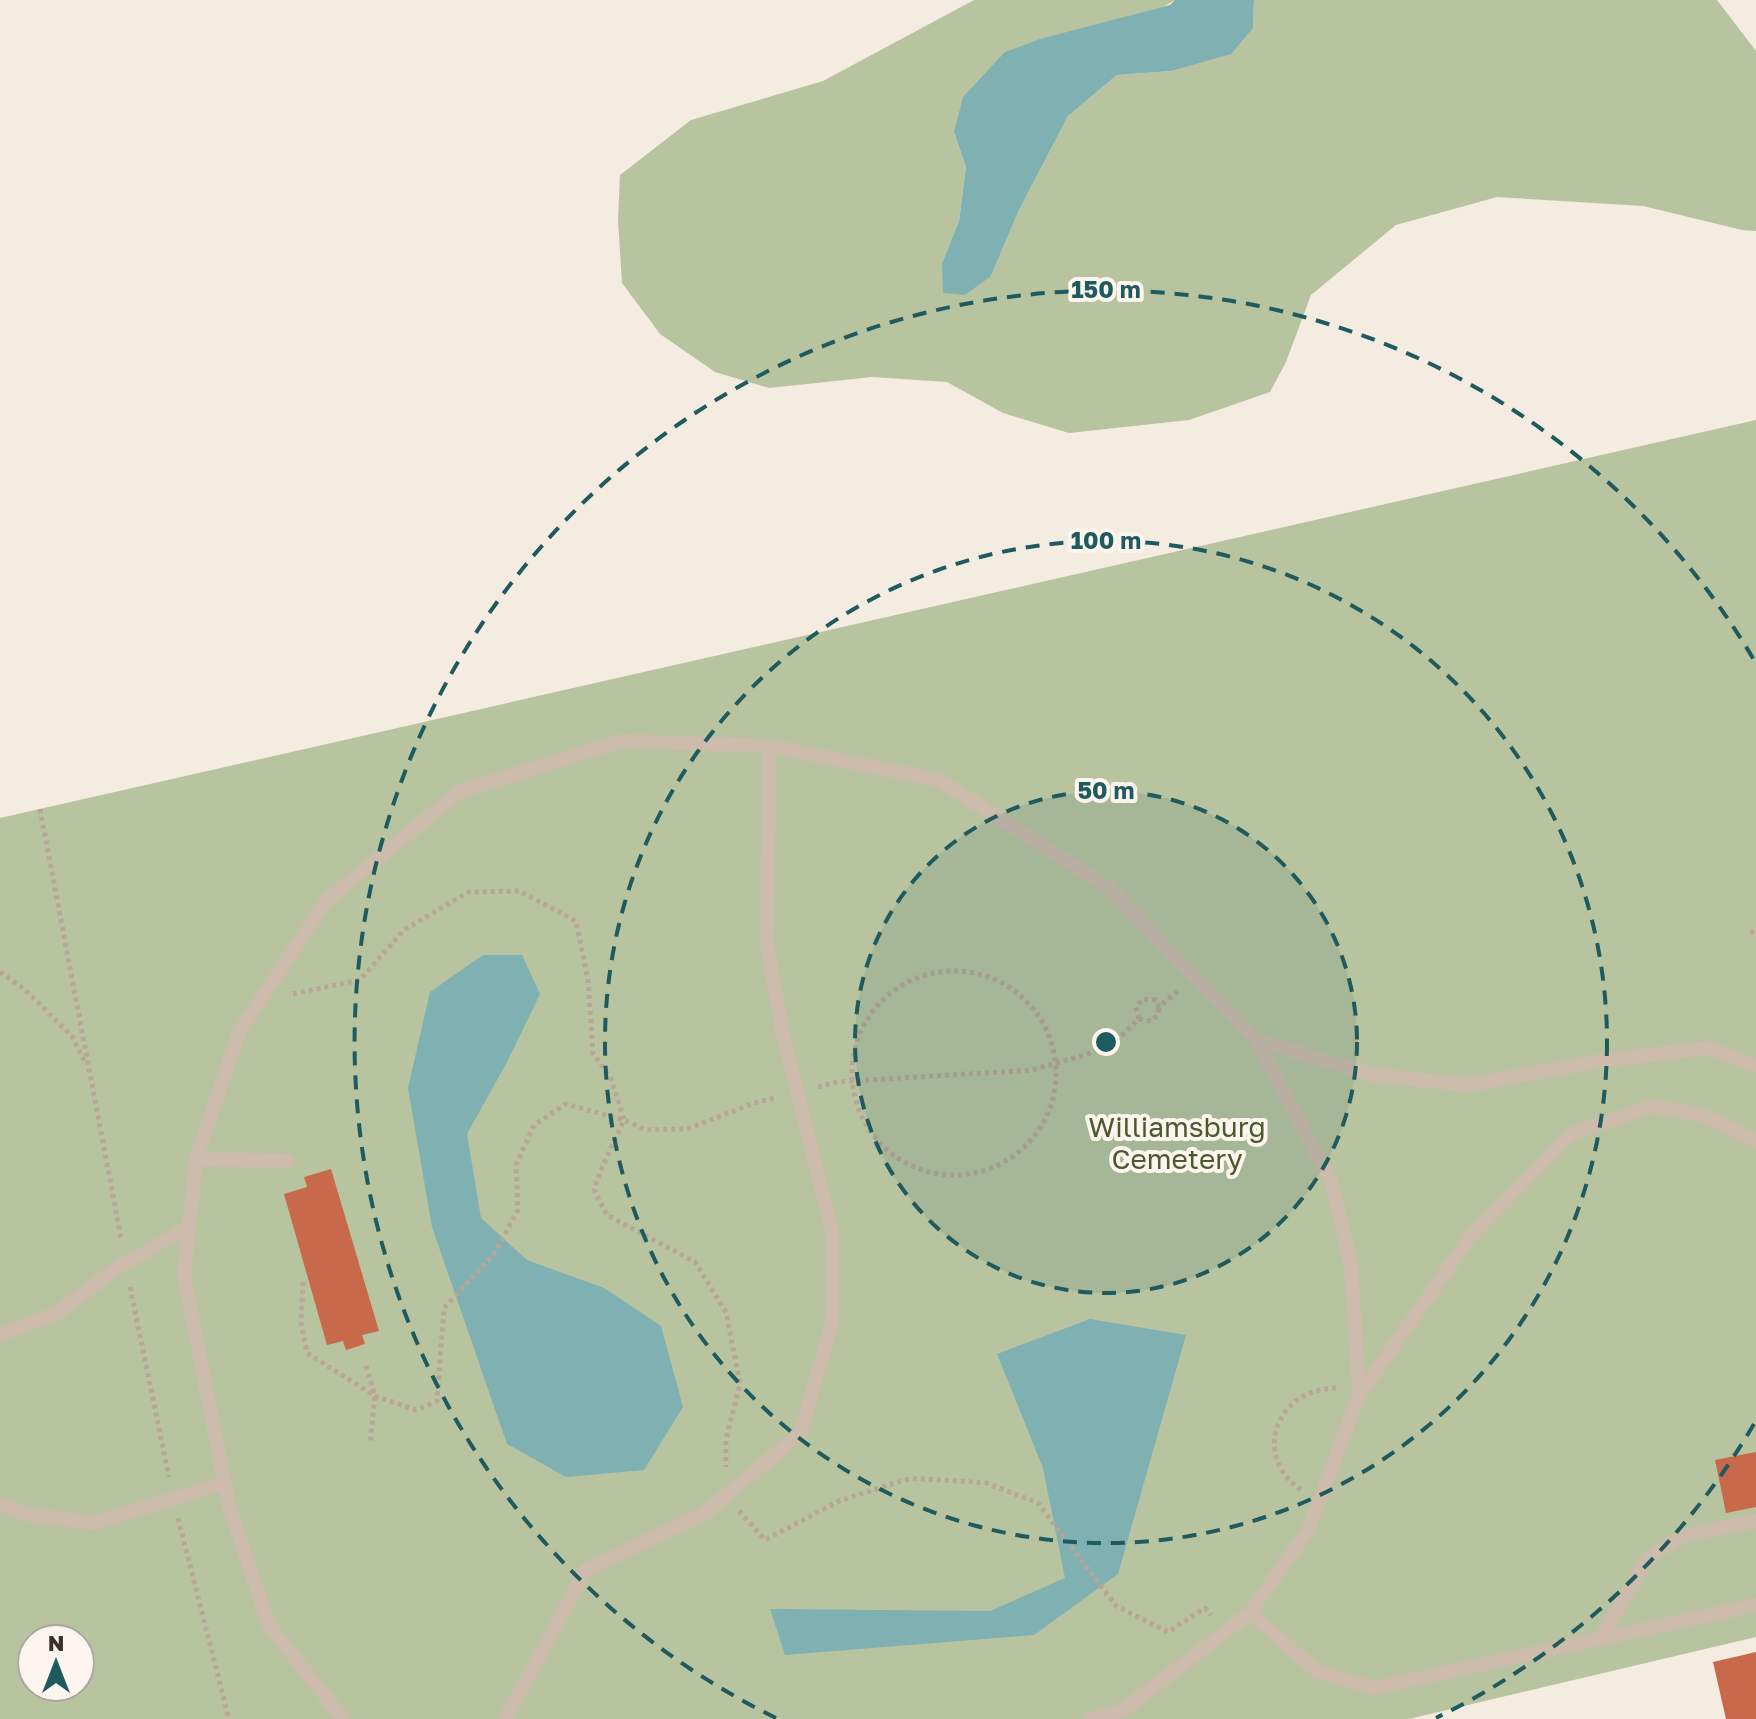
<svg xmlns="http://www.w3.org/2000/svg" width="1756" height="1719" font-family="'Golos Text',sans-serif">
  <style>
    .green { fill: #b8c4a0; fill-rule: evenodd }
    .water { fill: #7fb0b2 }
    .building { fill: #c8694b }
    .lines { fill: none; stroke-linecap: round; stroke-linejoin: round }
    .path { stroke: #b9a596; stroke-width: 5; stroke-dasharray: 4 4; stroke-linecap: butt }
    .lane { stroke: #cdbbac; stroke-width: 14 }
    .ring { fill: none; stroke: #1f5a5e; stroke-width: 4; stroke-dasharray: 14 10 }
    .labels { text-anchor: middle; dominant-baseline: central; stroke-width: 8; stroke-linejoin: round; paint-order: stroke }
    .park-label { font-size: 28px; fill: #4a5a2e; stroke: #fbf5ee }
    .centre { fill: #1f5a5e; stroke: #fbf5ee; stroke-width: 4 }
    .ring-label { font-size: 24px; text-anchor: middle; font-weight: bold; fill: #1f5a5e; stroke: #fbf5ee; stroke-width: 8; stroke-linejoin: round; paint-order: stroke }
  </style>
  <rect width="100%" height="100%" fill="#f4ebe1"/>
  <g class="green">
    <polygon points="974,0 1175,0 954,132 966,167 959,221 942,263 991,276 1019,210 1068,116 1117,75 1171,71 1253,28 1254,0 1717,0 1756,51 1756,231 1742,230 1643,206 1497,197 1396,225 1311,295 1286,362 1270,392 1189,420 1069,433 1003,413 947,382 872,377 769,388 715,372 660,334 622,283 618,220 620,175 691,120 823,81"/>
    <path d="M 1756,420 L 1756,1637 L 1409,1719 L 0,1719 L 0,818 ZM 32,1639 L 80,1639 L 80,1687 L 32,1687 Z"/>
  </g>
  <g class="water">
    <polygon points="1175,0 1254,0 1253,28 1231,54 1171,71 1117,75 1068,116 1019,210 991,276 965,295 943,293 942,263 959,221 966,167 954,132 963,97 1005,52 1040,39 1170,5"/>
    <polygon points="483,955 522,955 540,994 507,1062 467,1134 481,1218 527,1260 604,1288 661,1326 683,1407 644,1470 566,1477 507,1444 432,1227 408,1088 430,992"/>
    <polygon points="1090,1319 1186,1335 1118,1574 1034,1635 785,1655 770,1609 990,1611 1065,1578 1043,1468 997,1354"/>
  </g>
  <g class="building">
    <polygon points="331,1169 379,1331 362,1335 365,1344 346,1350 343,1341 327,1345 284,1194 307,1187 304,1177"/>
    <polygon points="1756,1452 1756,1507 1726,1513 1715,1460"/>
    <polygon points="1756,1652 1756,1719 1726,1719 1713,1662"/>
  </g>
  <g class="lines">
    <g class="path">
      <polyline points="40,809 121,1238"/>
      <polyline points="1750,932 1756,931"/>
      <circle cx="954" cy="1073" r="102"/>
      <polyline points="0,972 24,989 72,1036 85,1063"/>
      <polyline points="293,994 360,980 405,929 469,892 519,891 576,921 588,980 593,1053 611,1079 624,1120 600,1172 594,1190 607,1215 695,1262 726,1312 740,1384 726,1439 726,1467"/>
      <polyline points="1139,1019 1151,1021 1158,1015 1159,1007"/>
      <polyline points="818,1087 837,1082 1032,1070 1088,1054 1116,1041 1139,1019 1136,1007 1143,999 1156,1000 1159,1007 1179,990"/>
      <polyline points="303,1282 301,1323 307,1353 375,1396 416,1410 437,1401 444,1308 494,1254 518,1210 516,1165 534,1125 566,1104 624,1120 646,1130 687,1129 754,1103 778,1097"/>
      <polyline points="130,1287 169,1477"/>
      <polyline points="366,1366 375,1396 370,1444"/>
      <path d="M 1301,1490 C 1250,1455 1278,1388 1336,1388"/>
      <polyline points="739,1511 765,1540 839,1501 911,1478 986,1483 1038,1503 1116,1606 1168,1632 1205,1608 1211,1615"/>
      <polyline points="178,1518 229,1719"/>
    </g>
    <g class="lane">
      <polyline points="1256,1040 1374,1075 1468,1085 1606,1060 1709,1048 1756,1066"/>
      <polyline points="196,1159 288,1161"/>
      <polyline points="0,1335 57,1313 118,1267 188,1228"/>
      <polyline points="1359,1395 1473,1233 1571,1134 1652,1106 1706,1116 1756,1141"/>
      <polyline points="0,1504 26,1514 94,1523 224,1483"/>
      <polyline points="1250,1613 1318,1672 1374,1688 1756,1605"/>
      <polyline points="1600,1639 1649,1557 1682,1536 1756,1521"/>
      <polyline points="343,1719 269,1625 229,1506 184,1275 196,1159 240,1030 325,902 459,792 621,741 769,746 939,780 1108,887 1256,1040 1331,1181 1351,1265 1359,1395 1308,1530 1250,1613 1122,1711 1091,1719"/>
      <polyline points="505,1719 586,1570 705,1513 800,1434 832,1322 832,1231 782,1030 767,944 769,746"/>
    </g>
  </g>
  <circle cx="1106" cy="1042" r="251" fill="#1f5a5e" fill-opacity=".12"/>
  <g class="ring">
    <circle cx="1106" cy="1042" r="251"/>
    <circle cx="1106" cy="1042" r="501"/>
    <path d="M1754 1424A752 752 0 0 1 1436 1718M776 1718A752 752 0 1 1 1754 660"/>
  </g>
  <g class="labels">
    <g class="park-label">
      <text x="1177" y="1126">Williamsburg<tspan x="1177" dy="32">Cemetery</tspan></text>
    </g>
  </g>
  <circle cx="1106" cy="1042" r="12" class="centre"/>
  <g class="ring-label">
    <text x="1106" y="298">150 m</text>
    <text x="1106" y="549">100 m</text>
    <text x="1106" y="799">50 m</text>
  </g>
  <g transform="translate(56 1663)"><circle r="38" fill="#fbf5ee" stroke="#aea6a0" stroke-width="2"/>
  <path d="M0-6L14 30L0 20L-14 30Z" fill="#1f5a5e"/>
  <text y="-12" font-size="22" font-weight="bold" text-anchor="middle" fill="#3b302b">N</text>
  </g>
</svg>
